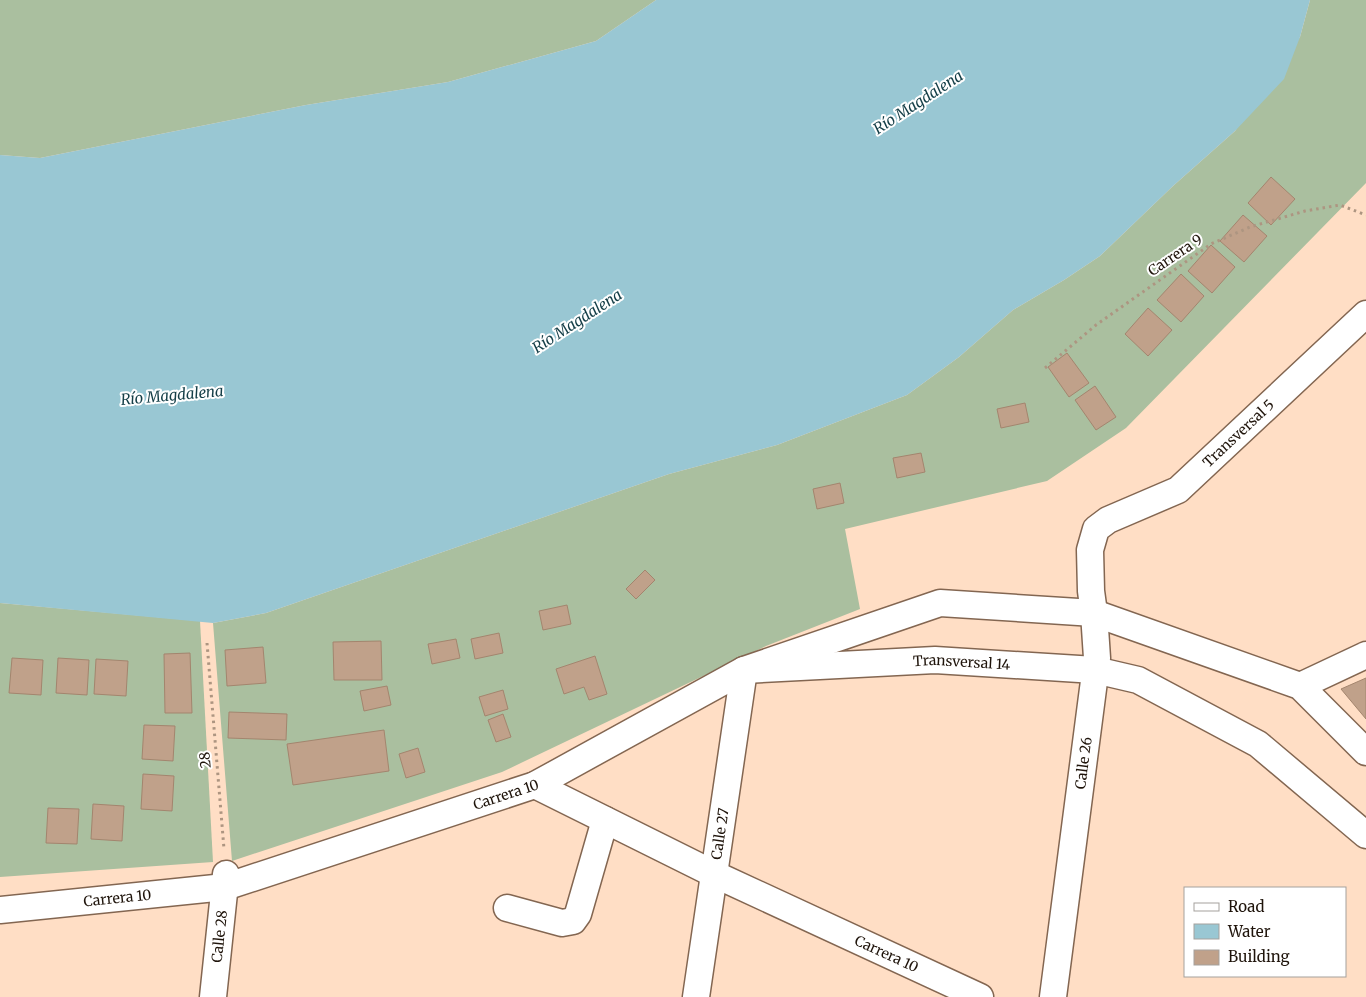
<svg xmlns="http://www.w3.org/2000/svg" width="1366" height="997" font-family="Merriweather,serif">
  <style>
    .forest { fill: #aabf9f }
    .water { fill: #99c7d3 }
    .building { fill: #c0a18a; stroke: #a3856e }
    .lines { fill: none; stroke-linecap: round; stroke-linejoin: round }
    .minor-casing { stroke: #836651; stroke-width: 29 }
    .path { stroke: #ad9581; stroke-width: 3; stroke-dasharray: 2.5 4; stroke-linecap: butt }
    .minor { stroke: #fff; stroke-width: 26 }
    .labels { text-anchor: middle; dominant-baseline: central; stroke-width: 4; stroke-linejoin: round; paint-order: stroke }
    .street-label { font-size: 14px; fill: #1f140b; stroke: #fff }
    .water-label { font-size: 15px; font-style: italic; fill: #143e47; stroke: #fff }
  </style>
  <rect width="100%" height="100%" fill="#ffdec5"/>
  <g class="forest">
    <polygon points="0,0 656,0 596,41 448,82 306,105 40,158 0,155"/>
    <polygon points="1310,0 1366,0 1366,183 1126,428 1047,481 845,529 860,609 766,646 502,772 232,861 213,623 266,613 669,474 777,445 907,395 959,357 1013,310 1064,280 1100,256 1173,186 1235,131 1300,37"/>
    <polygon points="0,603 200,621 213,862 0,877"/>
  </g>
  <polygon class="water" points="656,0 1310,0 1300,37 1284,79 1235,131 1173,186 1100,256 1064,280 1013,310 959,357 907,395 777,445 669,474 266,613 213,623 0,603 0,155 40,158 306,105 448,82 596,41"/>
  <g class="building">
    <polygon points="1271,177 1295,199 1271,225 1248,203"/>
    <polygon points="1243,215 1267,236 1244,262 1220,241"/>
    <polygon points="1211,245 1235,267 1212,293 1188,271"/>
    <polygon points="1181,274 1204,296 1181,322 1157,300"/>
    <polygon points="1148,308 1172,330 1148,356 1125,334"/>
    <polygon points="1067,353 1089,383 1069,397 1048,367"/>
    <polygon points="1095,386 1116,417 1096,430 1075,400"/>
    <polygon points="1025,403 1029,422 1001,428 997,409"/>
    <polygon points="921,453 925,472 897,478 893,458"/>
    <polygon points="840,483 844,503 817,509 813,489"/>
    <polygon points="645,570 655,580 636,599 626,589"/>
    <polygon points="567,605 571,624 543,630 539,611"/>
    <polygon points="499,633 503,653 475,659 471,639"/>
    <polygon points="456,639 460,658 432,664 428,644"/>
    <polygon points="381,641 382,680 334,680 333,642"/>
    <polygon points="263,647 266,683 227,686 225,650"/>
    <polygon points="190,653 192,713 165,713 164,654"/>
    <polygon points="595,656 607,694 589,700 584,687 564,694 556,669"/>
    <polygon points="12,658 43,660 41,695 9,693"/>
    <polygon points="58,658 89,660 87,695 56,693"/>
    <polygon points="96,659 128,661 126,696 94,694"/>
    <polygon points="1366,678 1366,719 1341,689"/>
    <polygon points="387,686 391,705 364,711 360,691"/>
    <polygon points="503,690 508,709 485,716 479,697"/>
    <polygon points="229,712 287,714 286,740 228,738"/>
    <polygon points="503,714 511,737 496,742 488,720"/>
    <polygon points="144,725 175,726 173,761 142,759"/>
    <polygon points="384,730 389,771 293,785 287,744"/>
    <polygon points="418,748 425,772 406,778 399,754"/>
    <polygon points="143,774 174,776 172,811 141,809"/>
    <polygon points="93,804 124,806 122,841 91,839"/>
    <polygon points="48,808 79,809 77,844 46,843"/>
  </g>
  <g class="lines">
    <defs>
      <g id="minor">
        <polyline points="1300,686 1366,655"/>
        <path id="s1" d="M 535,785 L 714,874 L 980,997"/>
        <polyline points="507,908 562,923 573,921 578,914 605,820"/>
        <path id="s2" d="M 0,910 L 225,887 L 535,785 L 744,670 L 935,660 L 1095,670 L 1138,680 L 1258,744 L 1366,835"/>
        <path id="s3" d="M 213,997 L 226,874"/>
        <path id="s4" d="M 696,997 L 744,670 L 940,603 L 1094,613 L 1300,686 L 1366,752"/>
        <path id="s5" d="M 1053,997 L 1097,658 L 1094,613 L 1091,591 L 1090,550 L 1096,529 L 1108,520 L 1178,490 L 1366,314"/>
      </g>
    </defs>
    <use href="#minor" class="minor-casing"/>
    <g class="path">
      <polyline points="1045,368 1096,325 1211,244 1250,227 1305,211 1340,205 1366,215"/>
      <polyline points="207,643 224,849"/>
    </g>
    <use href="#minor" class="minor"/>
  </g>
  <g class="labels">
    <g class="street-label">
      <text transform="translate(1175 255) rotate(-34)">Carrera 9</text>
      <text stroke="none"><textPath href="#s5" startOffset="646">Transversal 5</textPath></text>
      <text stroke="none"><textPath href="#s2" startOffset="1009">Transversal 14</textPath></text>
      <text transform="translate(205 760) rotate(-95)">28</text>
      <text stroke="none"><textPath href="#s5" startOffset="236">Calle 26</textPath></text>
      <text stroke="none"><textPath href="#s2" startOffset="522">Carrera 10</textPath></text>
      <text stroke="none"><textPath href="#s4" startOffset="165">Calle 27</textPath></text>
      <text stroke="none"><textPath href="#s2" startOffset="118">Carrera 10</textPath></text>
      <text stroke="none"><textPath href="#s3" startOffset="61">Calle 28</textPath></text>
      <text stroke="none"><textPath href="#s1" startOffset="390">Carrera 10</textPath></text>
    </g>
    <g class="water-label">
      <text transform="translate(918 102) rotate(-33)">Río Magdalena</text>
      <text transform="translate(577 321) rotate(-33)">Río Magdalena</text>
      <text transform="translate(172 395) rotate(-5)">Río Magdalena</text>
    </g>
  </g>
  <rect x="1184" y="887" width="162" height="90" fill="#ffffff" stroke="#a5a19d"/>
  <rect x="1194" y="903" width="25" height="8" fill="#ffffff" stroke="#a5a19d"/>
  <text x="1228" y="912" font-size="15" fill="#1f140b">Road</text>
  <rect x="1194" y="924" width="25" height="15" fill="#99c7d3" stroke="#a5a19d"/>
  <text x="1228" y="937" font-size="15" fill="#1f140b">Water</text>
  <rect x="1194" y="950" width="25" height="15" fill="#c0a18a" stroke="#a5a19d"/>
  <text x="1228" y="962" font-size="15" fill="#1f140b">Building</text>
</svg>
